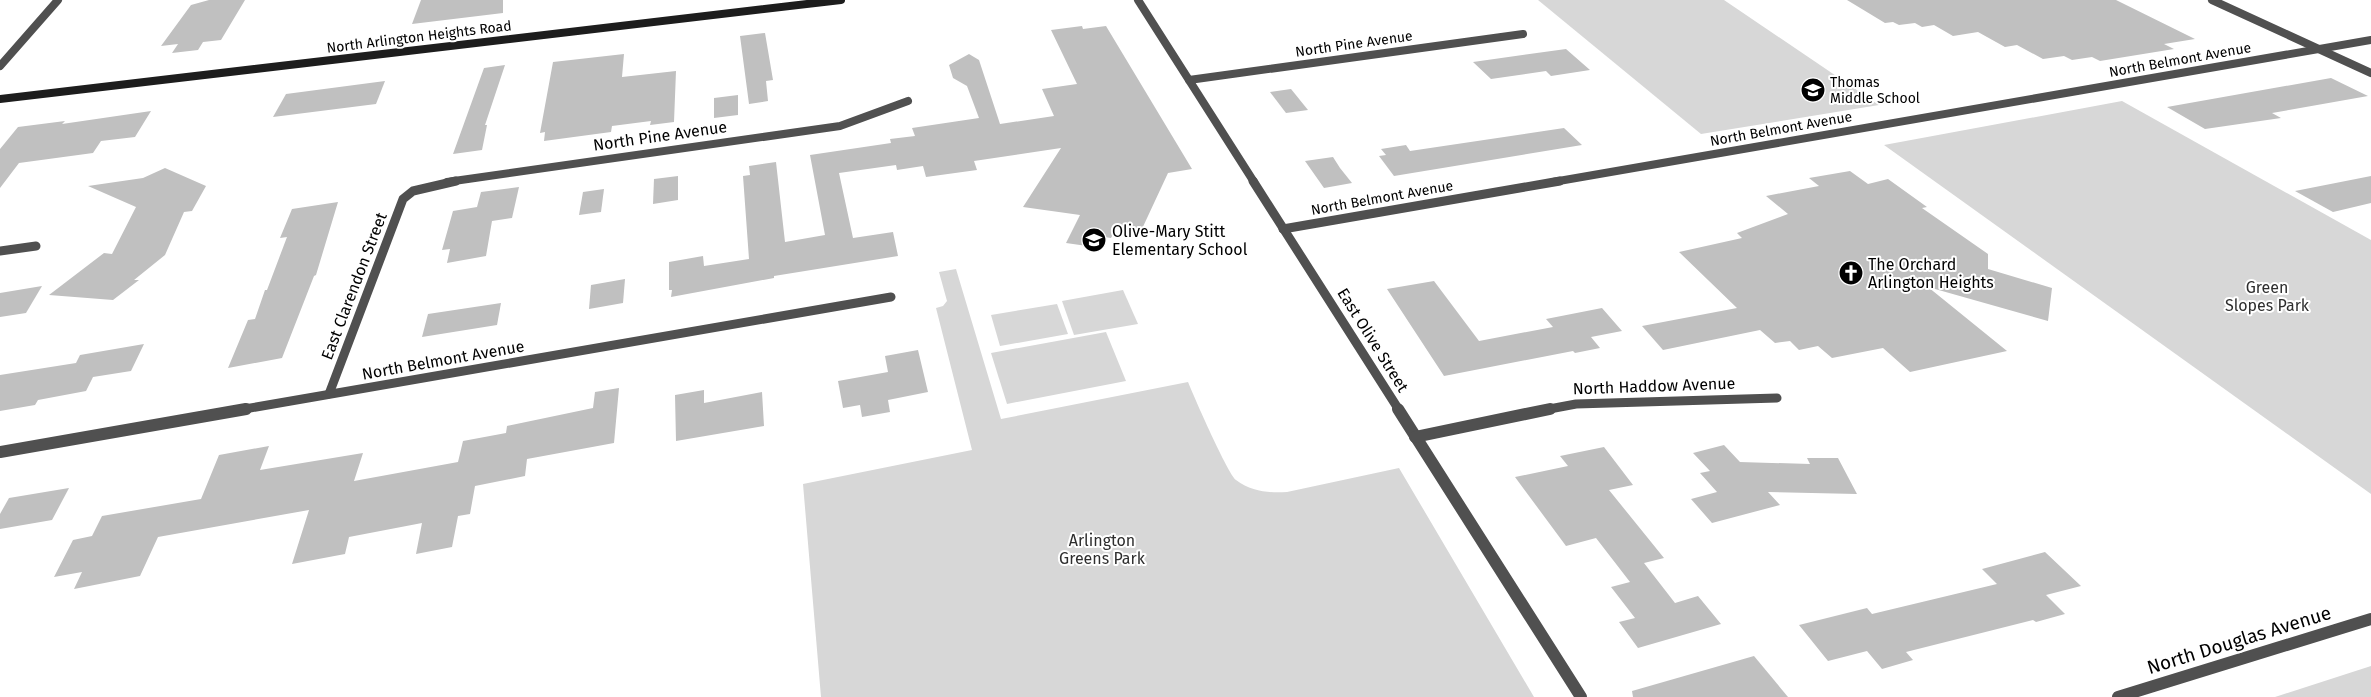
<svg xmlns="http://www.w3.org/2000/svg" width="2371" height="697" font-family="'Fira Sans',sans-serif">
  <style>
    .green { fill: #d7d7d7 }
    .building { fill: #c0c0c0 }
    .lines { fill: none; stroke-linecap: round; stroke-linejoin: round }
    .minor-far2 { stroke: #505050; stroke-width: 8 }
    .minor-far1 { stroke: #505050; stroke-width: 9 }
    .minor { stroke: #505050; stroke-width: 12 }
    .tertiary { stroke: #505050; stroke-width: 8 }
    .secondary { stroke: #1d1d1d; stroke-width: 8 }
    .labels { text-anchor: middle; dominant-baseline: central; stroke-width: 4; stroke-linejoin: round; paint-order: stroke }
    .far-street-label { font-size: 14px; fill: #000; stroke: #fff }
    .far-poi-label { font-size: 14px; fill: #000; stroke: #fff; text-anchor: start }
    .street-label { font-size: 16px; fill: #000; stroke: #fff }
    .poi-label { font-size: 16px; fill: #000; stroke: #fff; text-anchor: start }
    .park-label { font-size: 16px; fill: #2e2e2e; stroke: #fff }
    .near-street-label { font-size: 19px; fill: #000; stroke: #fff }
  </style>
  <rect width="100%" height="100%" fill="#fff"/>
  <g class="green">
    <polygon points="1538,0 1724,0 1879,105 1701,134"/>
    <polygon points="2122,101 2371,240 2371,494 1884,145"/>
    <path d="M 956,269 L 1001,419 L 1188,382 C 1194,397 1228,474 1236,480 C 1252,492 1269,493 1287,492 L 1399,468 L 1534,697 L 821,697 L 803,484 L 972,450 L 936,308 L 943,306 L 947,301 L 939,272 Z"/>
    <polygon points="1123,290 1138,324 1074,335 1062,301"/>
    <polygon points="1057,304 1068,334 1000,346 991,315"/>
    <polygon points="1106,332 1126,381 1007,404 991,353"/>
    <polygon points="2371,666 2371,697 2275,697"/>
  </g>
  <g class="building">
    <polygon points="209,0 245,0 221,40 203,42 198,50 172,53 178,44 161,46 191,5"/>
    <polygon points="421,0 503,0 503,13 412,24"/>
    <polygon points="1847,0 2116,0 2195,39 2164,44 2174,49 2100,61 2092,57 2072,60 2064,56 2043,59 2017,45 2005,47 1978,32 1953,36 1934,25 1922,27 1915,23 1899,25 1893,22 1885,23"/>
    <polygon points="1082,26 1083,29 1106,26 1192,169 1168,173 1141,231 1116,228 1111,238 1098,236 1094,247 1066,243 1080,215 1023,207 1061,148 974,161 977,170 926,177 923,166 897,170 896,165 839,173 853,238 893,232 898,256 774,276 774,278 671,297 672,290 669,290 669,262 703,256 704,266 749,259 743,176 750,175 749,166 776,162 785,242 825,235 810,155 891,143 890,139 915,136 912,128 979,118 967,86 953,78 949,65 969,54 979,60 1000,124 1054,116 1042,89 1077,84 1051,30"/>
    <polygon points="765,33 773,80 766,81 768,101 749,104 740,36"/>
    <polygon points="1566,49 1590,70 1551,76 1546,71 1491,79 1473,62"/>
    <polygon points="624,54 622,77 676,71 674,122 650,125 651,121 612,126 611,132 544,141 545,132 540,133 553,62"/>
    <polygon points="505,65 485,125 487,125 482,150 453,154 484,68"/>
    <polygon points="2331,78 2368,96 2272,113 2281,118 2205,129 2167,107"/>
    <polygon points="385,81 376,104 273,117 286,94"/>
    <polygon points="1291,89 1308,110 1286,113 1270,92"/>
    <polygon points="738,95 738,115 714,118 714,98"/>
    <polygon points="151,111 135,137 101,141 93,153 19,163 0,188 0,149 18,127 65,121 62,124"/>
    <polygon points="1564,128 1582,145 1394,176 1379,156 1386,155 1381,149 1406,145 1410,151"/>
    <polygon points="1333,157 1340,168 1352,183 1324,188 1305,161"/>
    <polygon points="165,168 206,186 192,211 184,212 165,255 134,280 139,280 113,300 49,295 104,253 112,254 136,207 88,186 143,178"/>
    <polygon points="1850,171 1868,184 1888,179 1927,207 1922,208 1988,254 1988,269 2052,288 2048,321 1928,287 2007,351 1910,372 1883,348 1832,358 1818,346 1799,350 1790,341 1775,343 1760,330 1663,350 1642,326 1737,308 1679,252 1742,238 1737,233 1788,214 1766,196 1819,186 1809,178"/>
    <polygon points="678,176 678,200 653,204 654,179"/>
    <polygon points="2371,176 2371,203 2333,212 2295,191"/>
    <polygon points="519,187 512,218 492,221 486,256 447,263 450,249 442,250 453,211 477,207 481,192"/>
    <polygon points="604,189 601,212 579,215 583,192"/>
    <polygon points="338,202 316,275 314,276 282,358 228,368 248,320 255,319 265,290 267,290 287,237 280,238 292,209"/>
    <polygon points="625,279 623,303 589,309 591,285"/>
    <polygon points="1434,281 1479,341 1553,327 1546,319 1602,308 1622,331 1591,337 1600,348 1575,353 1573,351 1444,376 1387,289"/>
    <polygon points="42,286 26,313 0,317 0,293"/>
    <polygon points="501,303 497,325 422,337 428,314"/>
    <polygon points="144,344 131,371 93,377 86,391 38,400 35,405 0,411 0,375 76,363 80,355"/>
    <polygon points="918,350 928,392 888,400 890,412 862,417 860,405 843,408 838,381 888,372 885,356"/>
    <polygon points="619,388 614,443 527,459 525,476 475,486 470,514 458,516 452,547 416,554 422,523 349,537 345,554 292,564 309,510 158,537 140,576 74,589 82,572 54,577 73,540 92,536 102,516 201,499 219,455 269,446 260,470 363,453 354,481 458,462 463,441 506,433 507,426 593,408 595,392"/>
    <polygon points="704,390 704,403 762,392 764,426 676,441 675,395"/>
    <polygon points="1724,445 1740,462 1810,464 1807,458 1838,458 1857,494 1768,492 1780,505 1712,523 1691,499 1717,492 1700,473 1710,471 1693,453"/>
    <polygon points="1604,447 1633,485 1609,490 1664,558 1644,563 1675,603 1698,596 1721,624 1638,648 1619,622 1635,618 1611,587 1630,582 1596,538 1566,546 1515,477 1568,466 1560,456"/>
    <polygon points="69,488 52,520 0,529 0,514 9,498"/>
    <polygon points="2045,552 2081,586 2046,595 2065,614 2036,622 2033,620 1906,652 1913,660 1882,669 1867,651 1828,661 1799,625 1867,608 1872,614 1997,584 1982,569"/>
    <polygon points="1754,656 1788,697 1633,697 1632,691"/>
  </g>
  <g class="lines">
    <g class="minor-far2">
      <polyline points="1138,0 1254,182"/>
      <polyline points="0,66 58,0"/>
      <polyline points="1189,80 1523,34"/>
      <polyline points="447,182 840,126 908,101"/>
      <polyline points="1553,182 2371,40"/>
    </g>
    <g class="minor-far1">
      <polyline points="1253,181 1399,410"/>
      <polyline points="1283,229 1560,181"/>
      <polyline points="0,251 36,246"/>
      <polyline points="329,394 403,199 413,191 456,181"/>
      <polyline points="239,410 891,297"/>
      <polyline points="1544,410 1576,404 1777,398"/>
    </g>
    <g class="minor">
      <polyline points="1398,409 1581,697"/>
      <polyline points="1415,437 1550,409"/>
      <polyline points="0,452 246,409"/>
      <polyline points="2118,697 2371,619"/>
    </g>
    <polyline class="tertiary" points="2212,0 2371,73"/>
    <polyline class="secondary" points="0,99 841,0"/>
  </g>
  <defs>
    <symbol id="school-disc" viewBox="-11 -11 22 22"><circle r="9.5" fill="#000" stroke="#fff"/><path d="M0-5L7-2L0 1L-7-2ZM-4 1L0 2.5L4 1V4Q0 6-4 4Z" fill="#fff"/></symbol>
    <symbol id="church-disc" viewBox="-11 -11 22 22"><circle r="9.5" fill="#000" stroke="#fff"/><path d="M-1.2-6h2.4v3.5h3.3v2.4h-3.3V6h-2.4V-.1h-3.3v-2.4h3.3Z" fill="#fff"/></symbol>
  </defs>
  <g fill-rule="evenodd">
    <use href="#school-disc" x="1799" y="76" width="28" height="28"/>
    <use href="#school-disc" x="1080" y="226" width="28" height="28"/>
    <use href="#church-disc" x="1837" y="259" width="28" height="28"/>
  </g>
  <g class="labels">
    <g class="far-street-label">
      <text transform="translate(419 37) rotate(-7)">North Arlington Heights Road</text>
      <text transform="translate(1354 44) rotate(-8)">North Pine Avenue</text>
      <text transform="translate(2180 60) rotate(-10)">North Belmont Avenue</text>
      <text transform="translate(1781 129) rotate(-10)">North Belmont Avenue</text>
      <text transform="translate(1382 198) rotate(-10)">North Belmont Avenue</text>
    </g>
    <g class="far-poi-label">
      <text x="1830" y="82">Thomas<tspan x="1830" dy="16">Middle School</tspan></text>
    </g>
    <g class="street-label">
      <text transform="translate(660 136) rotate(-8)">North Pine Avenue</text>
      <text transform="translate(354 286) rotate(-69)">East Clarendon Street</text>
      <text transform="translate(1373 340) rotate(58)">East Olive Street</text>
      <text transform="translate(443 360) rotate(-10)">North Belmont Avenue</text>
      <text transform="translate(1654 386) rotate(-2)">North Haddow Avenue</text>
    </g>
    <g class="poi-label">
      <text x="1112" y="231">Olive-Mary Stitt<tspan x="1112" dy="18">Elementary School</tspan></text>
      <text x="1868" y="264">The Orchard<tspan x="1868" dy="18">Arlington Heights</tspan></text>
    </g>
    <g class="park-label">
      <text x="2267" y="287">Green<tspan x="2267" dy="18">Slopes Park</tspan></text>
      <text x="1102" y="540">Arlington<tspan x="1102" dy="18">Greens Park</tspan></text>
    </g>
    <g class="near-street-label">
      <text transform="translate(2239 640) rotate(-17)">North Douglas Avenue</text>
    </g>
  </g>
</svg>
